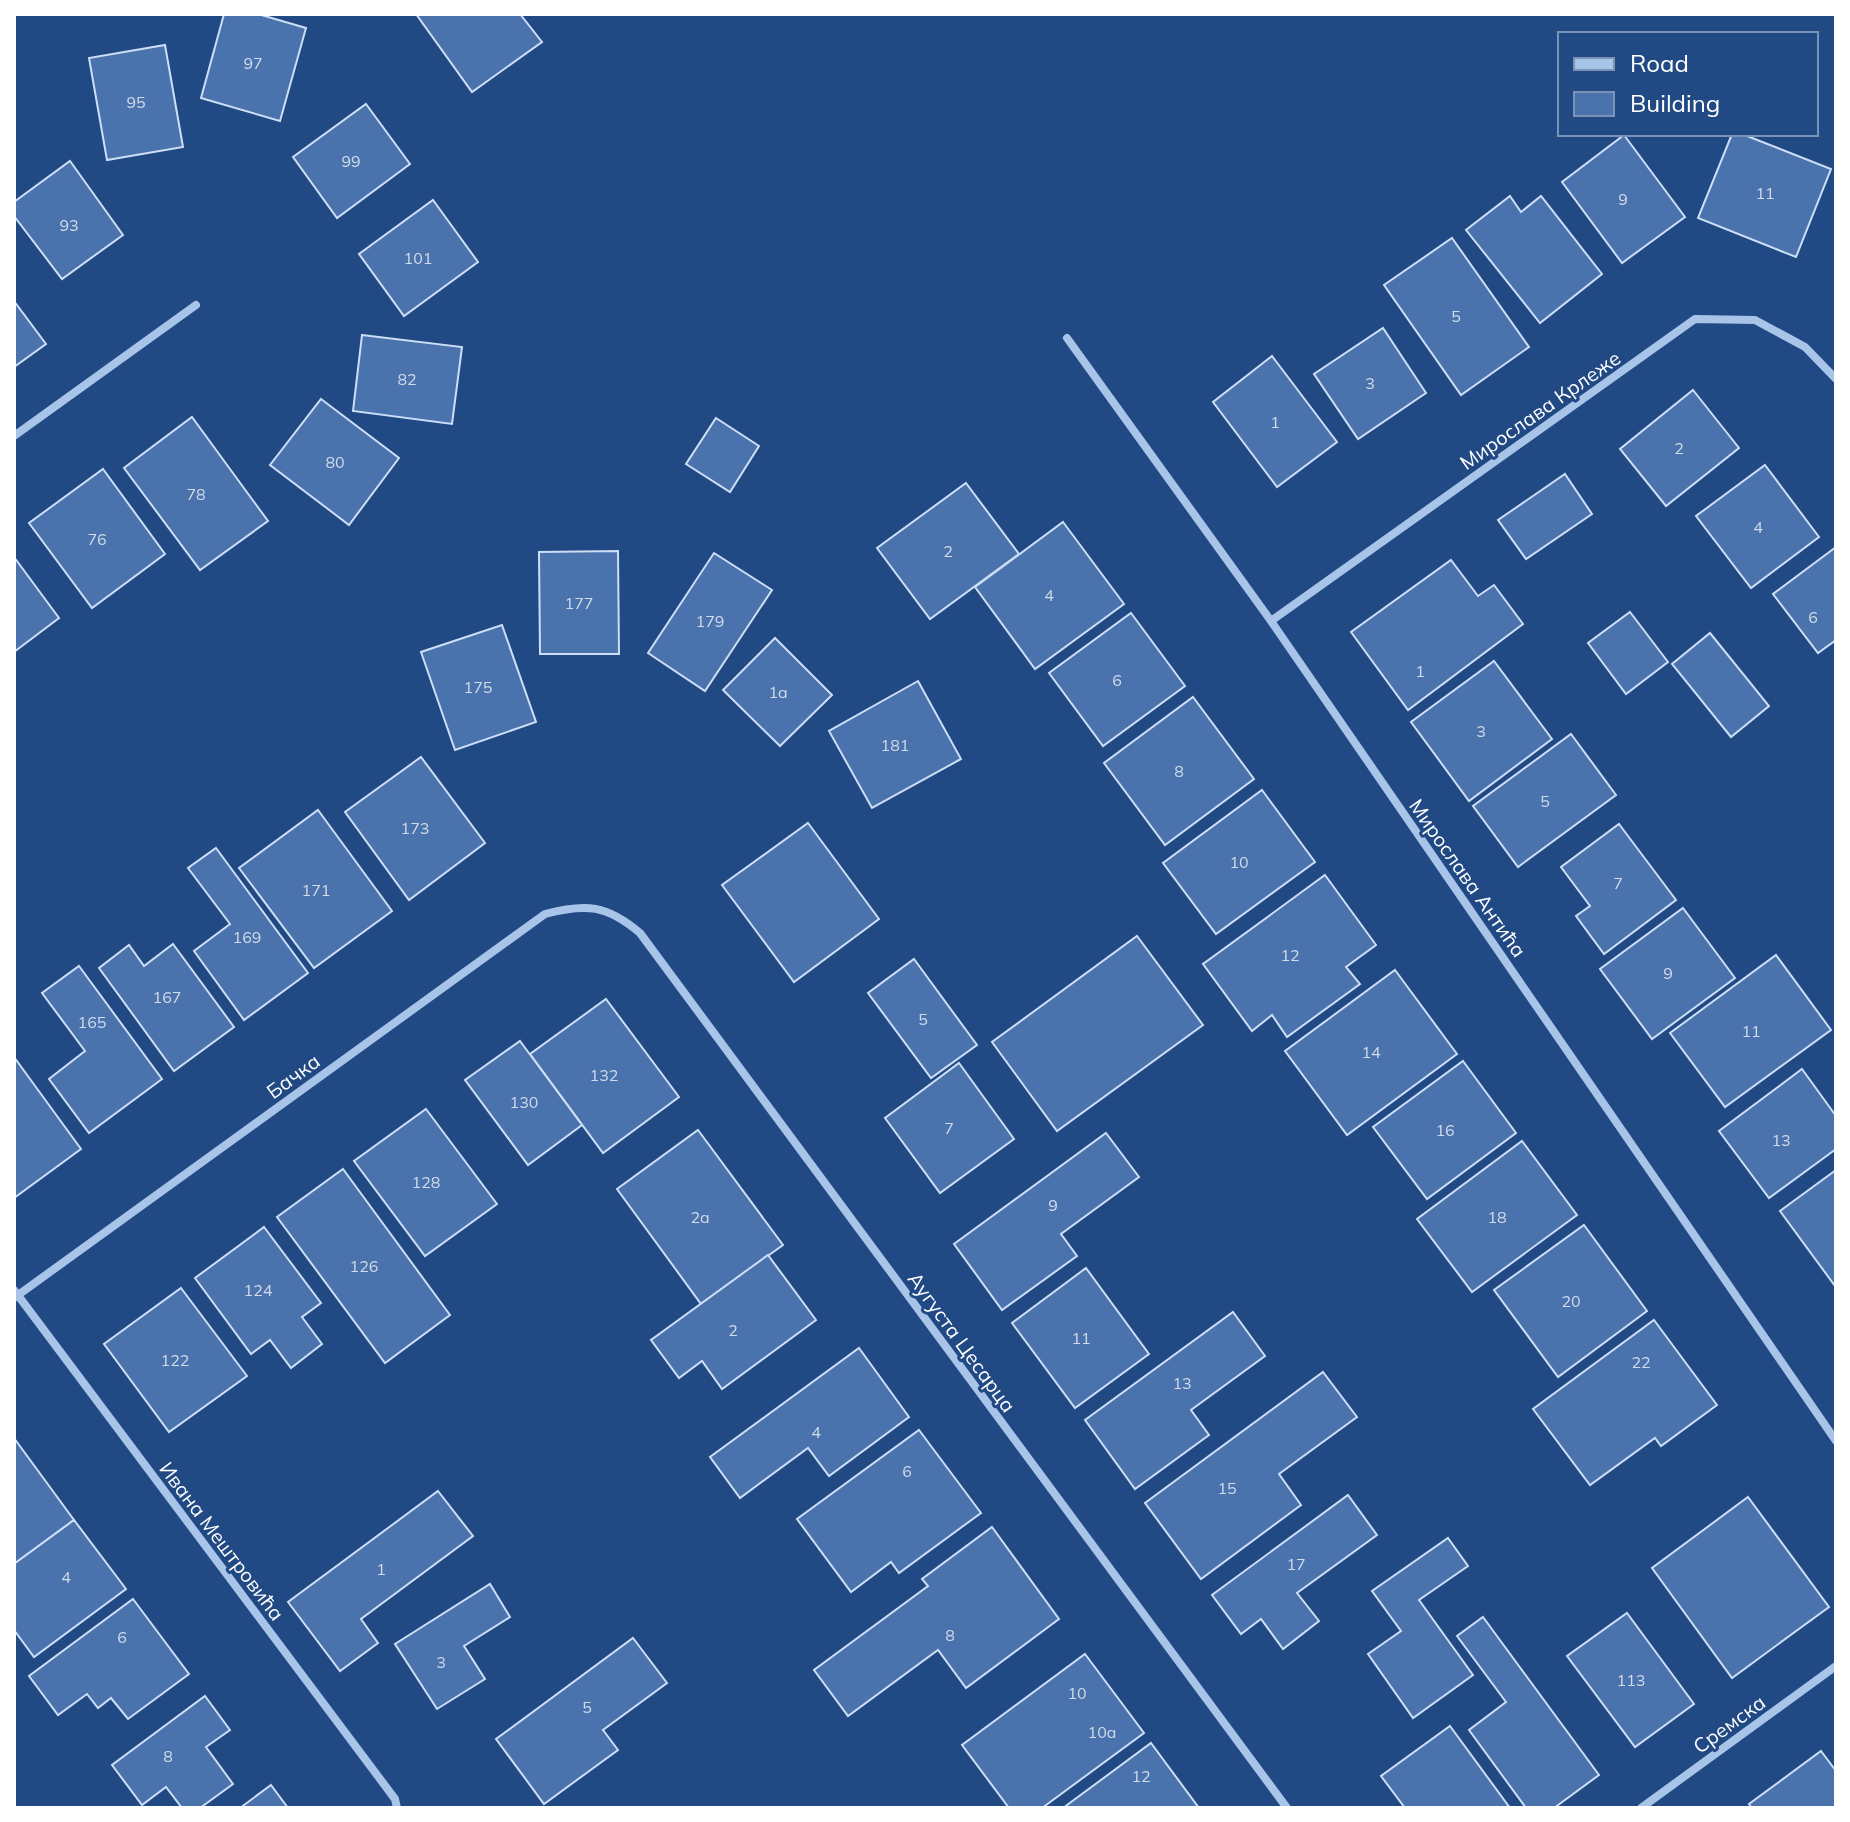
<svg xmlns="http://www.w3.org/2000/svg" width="1850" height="1822" font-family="Mulish,sans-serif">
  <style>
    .building { fill: #4a72ac; stroke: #cddef7; stroke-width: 2 }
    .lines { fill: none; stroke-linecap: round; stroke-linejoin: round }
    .street { stroke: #a9c4e9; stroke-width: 8 }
    .labels { text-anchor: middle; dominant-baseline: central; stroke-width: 6; stroke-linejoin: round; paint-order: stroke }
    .number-label { font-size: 16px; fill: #d2dcea }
    .street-label { font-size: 20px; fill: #fff; stroke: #214984 }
  </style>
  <rect width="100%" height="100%" fill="#214984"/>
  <g class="building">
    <polygon points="224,14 258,14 306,28 280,121 201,98"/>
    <polygon points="416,14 520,14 542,42 472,92"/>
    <polygon points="165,45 183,147 107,160 89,58"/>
    <polygon points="366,104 410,164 337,218 293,157"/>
    <polygon points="1732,134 1742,134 1831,169 1796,257 1698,218"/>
    <polygon points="1624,135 1685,217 1622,263 1562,182"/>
    <polygon points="70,161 123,235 62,279 14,216 14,202"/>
    <polygon points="1510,196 1521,212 1541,196 1602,274 1540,323 1466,230"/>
    <polygon points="433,200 478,262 404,316 359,254"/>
    <polygon points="1452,238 1529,347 1461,395 1384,285"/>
    <polygon points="14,301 46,344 14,367"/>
    <polygon points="1383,328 1426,393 1358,439 1314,374"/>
    <polygon points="362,335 462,347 452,424 353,411"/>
    <polygon points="1272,356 1337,442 1277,487 1213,402"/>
    <polygon points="1693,390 1739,448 1666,506 1620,449"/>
    <polygon points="321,399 399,458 349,525 270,465"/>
    <polygon points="192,417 268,521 200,570 124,468"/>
    <polygon points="716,418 759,446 730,492 686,464"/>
    <polygon points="1765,465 1819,537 1751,588 1696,516"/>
    <polygon points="103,469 165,554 92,608 29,523"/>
    <polygon points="1565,474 1592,514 1526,559 1498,520"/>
    <polygon points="966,483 1019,554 930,619 877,548"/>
    <polygon points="1063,522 1124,604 1035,669 975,587"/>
    <polygon points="1836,547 1836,640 1818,653 1773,594"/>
    <polygon points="618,551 619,654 540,654 539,552"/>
    <polygon points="714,553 772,590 705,691 648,653"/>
    <polygon points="14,557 59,618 14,652"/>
    <polygon points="1451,560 1478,596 1494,585 1523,624 1408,710 1351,632"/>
    <polygon points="1630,612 1668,662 1626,694 1588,643"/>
    <polygon points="1131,613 1185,686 1103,746 1049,673"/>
    <polygon points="502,625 536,722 455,750 421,652"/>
    <polygon points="1710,633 1769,706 1731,737 1672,664"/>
    <polygon points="775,638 832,695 780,746 723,690"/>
    <polygon points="1494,661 1552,739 1469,801 1411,722"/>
    <polygon points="918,681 961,759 872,808 829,731"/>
    <polygon points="1193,697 1254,779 1165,845 1104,763"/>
    <polygon points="1571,734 1616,795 1518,867 1473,806"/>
    <polygon points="421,757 485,843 409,900 345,812"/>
    <polygon points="1262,790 1315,862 1216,934 1163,863"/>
    <polygon points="318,810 392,911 314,968 239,868"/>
    <polygon points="808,823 879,919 794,982 722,885"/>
    <polygon points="1619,824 1676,900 1604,954 1576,916 1590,906 1561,867"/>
    <polygon points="216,848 308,973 244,1020 194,951 230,924 188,868"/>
    <polygon points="1325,875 1376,945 1346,967 1360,984 1287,1037 1272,1015 1252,1031 1203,964"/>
    <polygon points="1683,908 1735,978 1652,1039 1600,969"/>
    <polygon points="1137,936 1203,1025 1057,1131 992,1042"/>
    <polygon points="173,944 234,1027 174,1071 99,968 129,945 144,966"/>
    <polygon points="1776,955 1831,1030 1725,1107 1670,1033"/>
    <polygon points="914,959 977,1045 931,1078 868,993"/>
    <polygon points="79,966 162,1079 89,1133 49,1079 85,1051 42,993"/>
    <polygon points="1395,970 1457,1054 1347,1135 1285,1051"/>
    <polygon points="606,999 679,1097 603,1153 530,1054"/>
    <polygon points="520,1041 582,1125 528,1165 465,1080"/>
    <polygon points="14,1057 81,1149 14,1198"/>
    <polygon points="1463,1061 1516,1133 1427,1199 1373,1127"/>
    <polygon points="959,1063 1014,1139 940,1193 885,1118"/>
    <polygon points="1802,1069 1836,1116 1836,1149 1769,1198 1719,1131"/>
    <polygon points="426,1109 497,1204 425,1256 354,1161"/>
    <polygon points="698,1130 783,1245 701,1304 617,1189"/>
    <polygon points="1106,1133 1139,1177 1061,1234 1077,1256 1002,1310 954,1244"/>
    <polygon points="1522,1141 1577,1215 1472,1292 1417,1219"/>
    <polygon points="343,1169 450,1315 385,1363 277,1217"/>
    <polygon points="1836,1170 1836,1285 1835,1286 1780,1211"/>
    <polygon points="1584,1225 1647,1311 1558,1377 1494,1290"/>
    <polygon points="264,1227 321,1303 302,1317 322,1344 291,1368 270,1340 251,1354 195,1278"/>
    <polygon points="768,1255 816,1320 722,1389 702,1361 679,1378 651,1340"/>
    <polygon points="1086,1268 1149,1354 1075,1408 1012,1323"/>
    <polygon points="181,1288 247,1376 169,1432 104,1344"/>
    <polygon points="1233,1312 1265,1356 1191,1410 1209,1435 1135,1489 1085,1420"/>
    <polygon points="1654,1320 1717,1405 1661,1446 1655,1438 1590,1485 1533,1409"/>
    <polygon points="859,1348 909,1417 829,1476 808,1448 740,1498 710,1457"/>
    <polygon points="1323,1372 1357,1417 1279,1474 1301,1505 1201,1579 1145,1503"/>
    <polygon points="919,1430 981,1513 899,1573 891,1562 851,1592 797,1519"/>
    <polygon points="14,1438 74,1520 14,1564"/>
    <polygon points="438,1491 473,1536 361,1619 378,1643 340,1671 288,1602"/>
    <polygon points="1348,1495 1377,1535 1297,1593 1319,1621 1283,1649 1261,1619 1241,1634 1212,1595"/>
    <polygon points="1748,1497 1829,1607 1732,1678 1652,1568"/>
    <polygon points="74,1520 126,1589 34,1657 14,1630 14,1564"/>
    <polygon points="992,1527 1059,1619 966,1688 938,1650 848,1716 814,1670 928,1586 922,1579"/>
    <polygon points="1448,1538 1468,1566 1419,1600 1473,1675 1413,1718 1368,1654 1401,1631 1372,1591"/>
    <polygon points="490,1584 510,1617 464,1646 485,1679 437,1709 395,1644"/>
    <polygon points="133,1599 189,1674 128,1719 111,1698 98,1708 87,1694 58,1715 29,1676"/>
    <polygon points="1627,1613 1694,1704 1635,1747 1567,1656"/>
    <polygon points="1483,1617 1599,1775 1554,1808 1526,1808 1469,1730 1506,1702 1457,1636"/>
    <polygon points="633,1638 667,1683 603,1730 618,1750 544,1804 496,1739"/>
    <polygon points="1085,1654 1144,1733 1042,1808 1009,1808 962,1745"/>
    <polygon points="205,1696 230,1730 206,1747 233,1784 200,1808 182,1808 166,1787 142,1805 112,1765"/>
    <polygon points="1450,1726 1510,1808 1405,1808 1381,1776"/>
    <polygon points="1151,1743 1199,1808 1063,1808"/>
    <polygon points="1821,1751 1836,1771 1836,1808 1752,1808 1749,1804"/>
    <polygon points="271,1785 288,1808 240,1808"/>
  </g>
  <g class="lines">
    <g class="street">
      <polyline points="1067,338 1271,621 1836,1441"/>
      <polyline points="14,436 196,305"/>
      <polyline points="1271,621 1695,319 1755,320 1805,347 1836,379"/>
      <polyline points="14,1290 395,1799 397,1808"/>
      <path d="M 14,1298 L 545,914 C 586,903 607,905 640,933 L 1287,1808"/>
      <polyline points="1641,1808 1836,1666"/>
    </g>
  </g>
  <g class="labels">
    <g class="number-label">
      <text x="253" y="63">97</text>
      <text x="136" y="102">95</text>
      <text x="351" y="161">99</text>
      <text x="1765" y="193">11</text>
      <text x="1623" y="199">9</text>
      <text x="69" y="225">93</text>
      <text x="418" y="258">101</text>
      <text x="1456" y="316">5</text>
      <text x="407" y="379">82</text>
      <text x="1370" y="383">3</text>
      <text x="1275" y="422">1</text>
      <text x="1679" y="448">2</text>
      <text x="335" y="462">80</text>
      <text x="196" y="494">78</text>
      <text x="1758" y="527">4</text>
      <text x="97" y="539">76</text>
      <text x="948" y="551">2</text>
      <text x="1049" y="595">4</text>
      <text x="579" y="603">177</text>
      <text x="1813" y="617">6</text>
      <text x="710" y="621">179</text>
      <text x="1420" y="671">1</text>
      <text x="1117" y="680">6</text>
      <text x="478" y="687">175</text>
      <text x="778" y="692">1a</text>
      <text x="1481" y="731">3</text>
      <text x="895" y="745">181</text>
      <text x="1179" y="771">8</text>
      <text x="1545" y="801">5</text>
      <text x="415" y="828">173</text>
      <text x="1239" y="862">10</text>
      <text x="1618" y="883">7</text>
      <text x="316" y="890">171</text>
      <text x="247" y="937">169</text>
      <text x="1290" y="955">12</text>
      <text x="1668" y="973">9</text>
      <text x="167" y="997">167</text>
      <text x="923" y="1019">5</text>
      <text x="92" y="1022">165</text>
      <text x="1751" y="1031">11</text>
      <text x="1371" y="1052">14</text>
      <text x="604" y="1075">132</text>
      <text x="524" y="1102">130</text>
      <text x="949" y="1128">7</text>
      <text x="1445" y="1130">16</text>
      <text x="1781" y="1140">13</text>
      <text x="426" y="1182">128</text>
      <text x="1053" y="1205">9</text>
      <text x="700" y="1217">2a</text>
      <text x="1497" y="1217">18</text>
      <text x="364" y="1266">126</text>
      <text x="258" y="1290">124</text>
      <text x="1571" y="1301">20</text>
      <text x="733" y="1330">2</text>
      <text x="1081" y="1338">11</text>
      <text x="175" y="1360">122</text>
      <text x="1641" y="1362">22</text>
      <text x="1182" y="1383">13</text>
      <text x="816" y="1432">4</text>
      <text x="907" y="1471">6</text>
      <text x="1227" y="1488">15</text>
      <text x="1296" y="1564">17</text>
      <text x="381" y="1569">1</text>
      <text x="66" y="1577">4</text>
      <text x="950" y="1635">8</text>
      <text x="122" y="1637">6</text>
      <text x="441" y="1662">3</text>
      <text x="1631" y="1680">113</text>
      <text x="1077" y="1693">10</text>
      <text x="587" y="1707">5</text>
      <text x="1102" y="1732">10a</text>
      <text x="168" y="1756">8</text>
      <text x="1141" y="1776">12</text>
    </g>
    <g class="street-label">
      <text transform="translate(1540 410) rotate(-35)">Мирослава Крлеже</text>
      <text transform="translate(1468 878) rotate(55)">Мирослава Антића</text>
      <text transform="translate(293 1076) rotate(-36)">Бачка</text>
      <text transform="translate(962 1342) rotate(54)">Аугуста Цесарца</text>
      <text transform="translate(222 1541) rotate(53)">Ивана Мештровића</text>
      <text transform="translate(1729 1724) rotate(-36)">Сремска</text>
    </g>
  </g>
  <rect width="1850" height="1822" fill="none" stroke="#ffffff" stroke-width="32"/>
  <rect x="1558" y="32" width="260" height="104" fill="#214984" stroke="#7a92b5" stroke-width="2"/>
  <rect x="1574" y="58" width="40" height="12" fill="#a9c4e9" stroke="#7a92b5" stroke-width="2"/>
  <text x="1630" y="72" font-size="24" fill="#ffffff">Road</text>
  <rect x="1574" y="92" width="40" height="24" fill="#4a72ac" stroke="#7a92b5" stroke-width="2"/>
  <text x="1630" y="112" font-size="24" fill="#ffffff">Building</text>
</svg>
